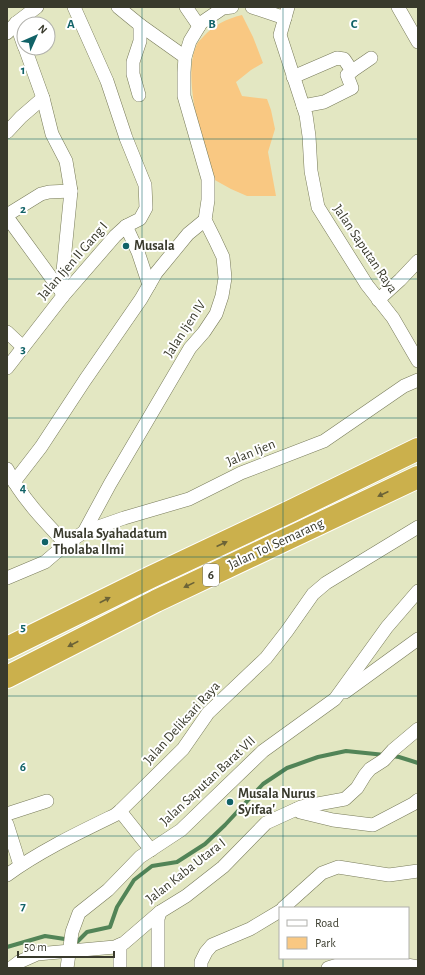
<svg xmlns="http://www.w3.org/2000/svg" width="425" height="975" font-family="'Alegreya Sans',sans-serif">
  <style>
    .green { fill: #f9c882 }
    .lines { fill: none; stroke-linecap: round; stroke-linejoin: round }
    .stream { stroke: #528457; stroke-width: 4 }
    .street-casing { stroke: #787b5a; stroke-width: 14 }
    .highway-casing { stroke: #fff; stroke-width: 24 }
    .street { stroke: #fff; stroke-width: 13 }
    .highway { stroke: #cbb04c; stroke-width: 22 }
    .oneway { fill: #6c6337 }
    .grid { fill: none; stroke: #116267; stroke-width: 1; stroke-opacity: 0.55 }
    .poi-dot { fill: #116267; stroke: #fff; stroke-width: 1.5 }
    .labels { text-anchor: middle; dominant-baseline: central; stroke-width: 4; stroke-linejoin: round; paint-order: stroke }
    .shield { fill: #fff; stroke: #74756b; stroke-width: 1 }
    .shield-label { font-size: 13px; font-weight: bold; fill: #393a2c }
    .poi-label { font-size: 14px; font-weight: bold; fill: #393a2c; stroke: #fff; text-anchor: start }
    .street-label { font-size: 14px; fill: #393a2c; stroke: #fff }
    .grid-label { font-size: 13px; text-anchor: middle; font-weight: bold; fill: #116267; stroke: #fff; stroke-width: 4; stroke-linejoin: round; paint-order: stroke }
  </style>
  <rect width="100%" height="100%" fill="#e3e7c2"/>
  <path class="green" d="M 242,15 L 253,37 L 263,63 L 251,70 L 236,82 L 242,96 L 267,99 L 271,110 L 275,129 L 268,152 L 276,196 L 247,196 L 231,189 L 213,179 C 203,146 181,76 197,44 C 198,42 201,39 203,37 C 214,25 226,19 242,15 Z"/>
  <g class="lines">
    <g class="stream">
      <polyline points="392,756 399,757 418,763"/>
      <polyline points="7,947 45,936 78,941 87,932 110,927 117,907 134,880 152,866 177,862 205,844 225,825 263,784 287,768 318,757 346,751 385,755"/>
    </g>
    <defs>
      <g id="street">
        <polyline points="74,7 107,81 126,138 145,185 146,208 140,219 126,226"/>
        <polyline points="118,7 140,25 185,57"/>
        <polyline points="186,7 199,26"/>
        <polyline points="252,7 285,18"/>
        <polyline points="288,7 280,35 306,115 309,136 311,171 318,207 367,285 393,318 418,361"/>
        <polyline points="398,7 418,42"/>
        <polyline points="16,23 24,46"/>
        <polyline points="7,33 16,23 37,7"/>
        <polyline points="25,48 43,98 52,134 66,161 71,191 61,291 63,296"/>
        <polyline points="293,77 337,58 344,59 352,71 371,58"/>
        <polyline points="139,95 133,74 133,62 140,41 140,25"/>
        <polyline points="303,106 324,102 352,88 347,75 352,71"/>
        <polyline points="7,132 21,117 43,98"/>
        <polyline points="7,215 41,194 49,192 71,191"/>
        <polyline points="7,217 61,291"/>
        <polyline points="378,300 400,280 418,261"/>
        <polyline points="7,332 23,347"/>
        <polyline points="7,368 63,296 115,236 126,226 138,252 149,285"/>
        <path d="M 7,469 C 21,497 44,521 66,544"/>
        <polyline points="14,482 41,447 85,380 141,299 156,273 188,234 205,220"/>
        <polyline points="84,532 124,518 189,499 241,473 324,441 404,386 418,380"/>
        <polyline points="7,578 45,562 66,544 84,532 110,484 190,348 204,332 216,314 222,296 225,278 223,257 215,240 205,220 208,200 208,179 184,96 184,72 185,57 190,41 201,23 223,8 232,7"/>
        <polyline points="345,692 418,639"/>
        <polyline points="297,809 300,812 333,820 373,825 413,804 418,800"/>
        <polyline points="120,811 151,850"/>
        <polyline points="7,814 47,801"/>
        <polyline points="7,824 20,865"/>
        <path d="M 7,875 C 40,851 78,833 115,815 L 120,811 L 183,749 L 208,713 L 266,658 L 287,631 L 313,594 L 326,583 L 418,527"/>
        <polyline points="283,908 322,873 338,867 389,875 418,871"/>
        <polyline points="11,968 19,962 37,954 115,947 124,943 160,912 186,896 223,867 266,823 301,807 345,799 357,788 365,775 370,769 384,760 393,750 418,729"/>
        <polyline points="67,968 72,932 79,913 108,890 140,857 181,830 263,751 335,699 387,627 418,591"/>
        <polyline points="120,968 120,945"/>
        <polyline points="158,968 158,919 160,912"/>
        <polyline points="201,968 201,962 206,952 212,945 250,929 280,911"/>
        <polyline points="328,968 344,963 383,961 418,967"/>
      </g>
      <g id="highway">
        <polyline points="7,648 151,577 291,511 418,449"/>
        <polyline points="7,677 156,601 418,477"/>
      </g>
    </defs>
    <use href="#street" class="street-casing"/>
    <use href="#highway" class="highway-casing"/>
    <use href="#street" class="street"/>
    <use href="#highway" class="highway"/>
  </g>
  <defs><path id="oneway-solid" d="M-6-.8H1V-3.2L6.5 0L1 3.2V.8H-6Z"/></defs>
  <g class="oneway">
    <use href="#oneway-solid" transform="translate(383 494) rotate(155)"/>
    <use href="#oneway-solid" transform="translate(222 544) rotate(-25)"/>
    <use href="#oneway-solid" transform="translate(189 585) rotate(154)"/>
    <use href="#oneway-solid" transform="translate(105 600) rotate(-27)"/>
    <use href="#oneway-solid" transform="translate(73 644) rotate(153)"/>
  </g>
  <path class="grid" d="M 142,7 L 142,968M 283,7 L 283,908M 7,139 L 418,139M 7,279 L 418,279M 7,418 L 418,418M 7,557 L 418,557M 7,696 L 418,696M 7,836 L 418,836M 283,958 L 283,968"/>
  <g class="poi-dot">
    <circle cx="126" cy="246" r="4"/>
    <circle cx="45" cy="542" r="4"/>
    <circle cx="230" cy="802" r="4"/>
  </g>
  <g class="labels">
    <rect class="shield" x="203" y="564" width="16" height="22" rx="3"/>
    <g class="shield-label">
      <text x="211" y="575">6</text>
    </g>
    <g class="poi-label">
      <text x="134" y="246">Musala</text>
      <text x="53" y="534">Musala Syahadatum<tspan x="53" dy="16">Tholaba Ilmi</tspan></text>
      <text x="238" y="794">Musala Nurus<tspan x="238" dy="16">Syifaa'</tspan></text>
    </g>
    <g class="street-label">
      <text transform="translate(365 249) rotate(56)">Jalan Saputan Raya</text>
      <text transform="translate(73 261) rotate(-49)">Jalan Ijen II Gang I</text>
      <text transform="translate(185 329) rotate(-57)">Jalan Ijen IV</text>
      <text transform="translate(251 453) rotate(-22)">Jalan Ijen</text>
      <text transform="translate(276 544) rotate(-25)">Jalan Tol Semarang</text>
      <text transform="translate(182 723) rotate(-48)">Jalan Deliksari Raya</text>
      <text transform="translate(208 781) rotate(-43)">Jalan Saputan Barat VII</text>
      <text transform="translate(186 871) rotate(-38)">Jalan Kaba Utara I</text>
    </g>
  </g>
  <g class="grid-label">
    <text x="71" y="28">A</text>
    <text x="212" y="28">B</text>
    <text x="354" y="28">C</text>
    <text x="23" y="74">1</text>
    <text x="23" y="213">2</text>
    <text x="23" y="353">3</text>
    <text x="23" y="492">4</text>
    <text x="23" y="631">5</text>
    <text x="23" y="771">6</text>
    <text x="23" y="910">7</text>
  </g>
  <rect width="425" height="975" fill="none" stroke="#393a2c" stroke-width="16"/>
  <rect x="279" y="907" width="130" height="52" fill="#ffffff" stroke="#b0b0ab"/>
  <rect x="287" y="920" width="20" height="6" fill="#ffffff" stroke="#b0b0ab"/>
  <text x="315" y="927" font-size="12" fill="#393a2c">Road</text>
  <rect x="287" y="937" width="20" height="12" fill="#f9c882" stroke="#b0b0ab"/>
  <text x="315" y="947" font-size="12" fill="#393a2c">Park</text>
  <g transform="translate(36 36) rotate(45)"><circle r="19" fill="#ffffff" stroke="#b0b0ab"/>
  <path d="M0-3L7 15L0 10L-7 15Z" fill="#116267"/>
  <text y="-6" font-size="11" font-weight="bold" text-anchor="middle" fill="#393a2c">N</text>
  </g>
  <path d="M18 951v6h96v-6" fill="none" stroke="#393a2c" stroke-width="2"/>
  <text x="24" y="951" font-size="12" fill="#393a2c" stroke="#ffffff" stroke-width="3" paint-order="stroke">50 m</text>
</svg>
